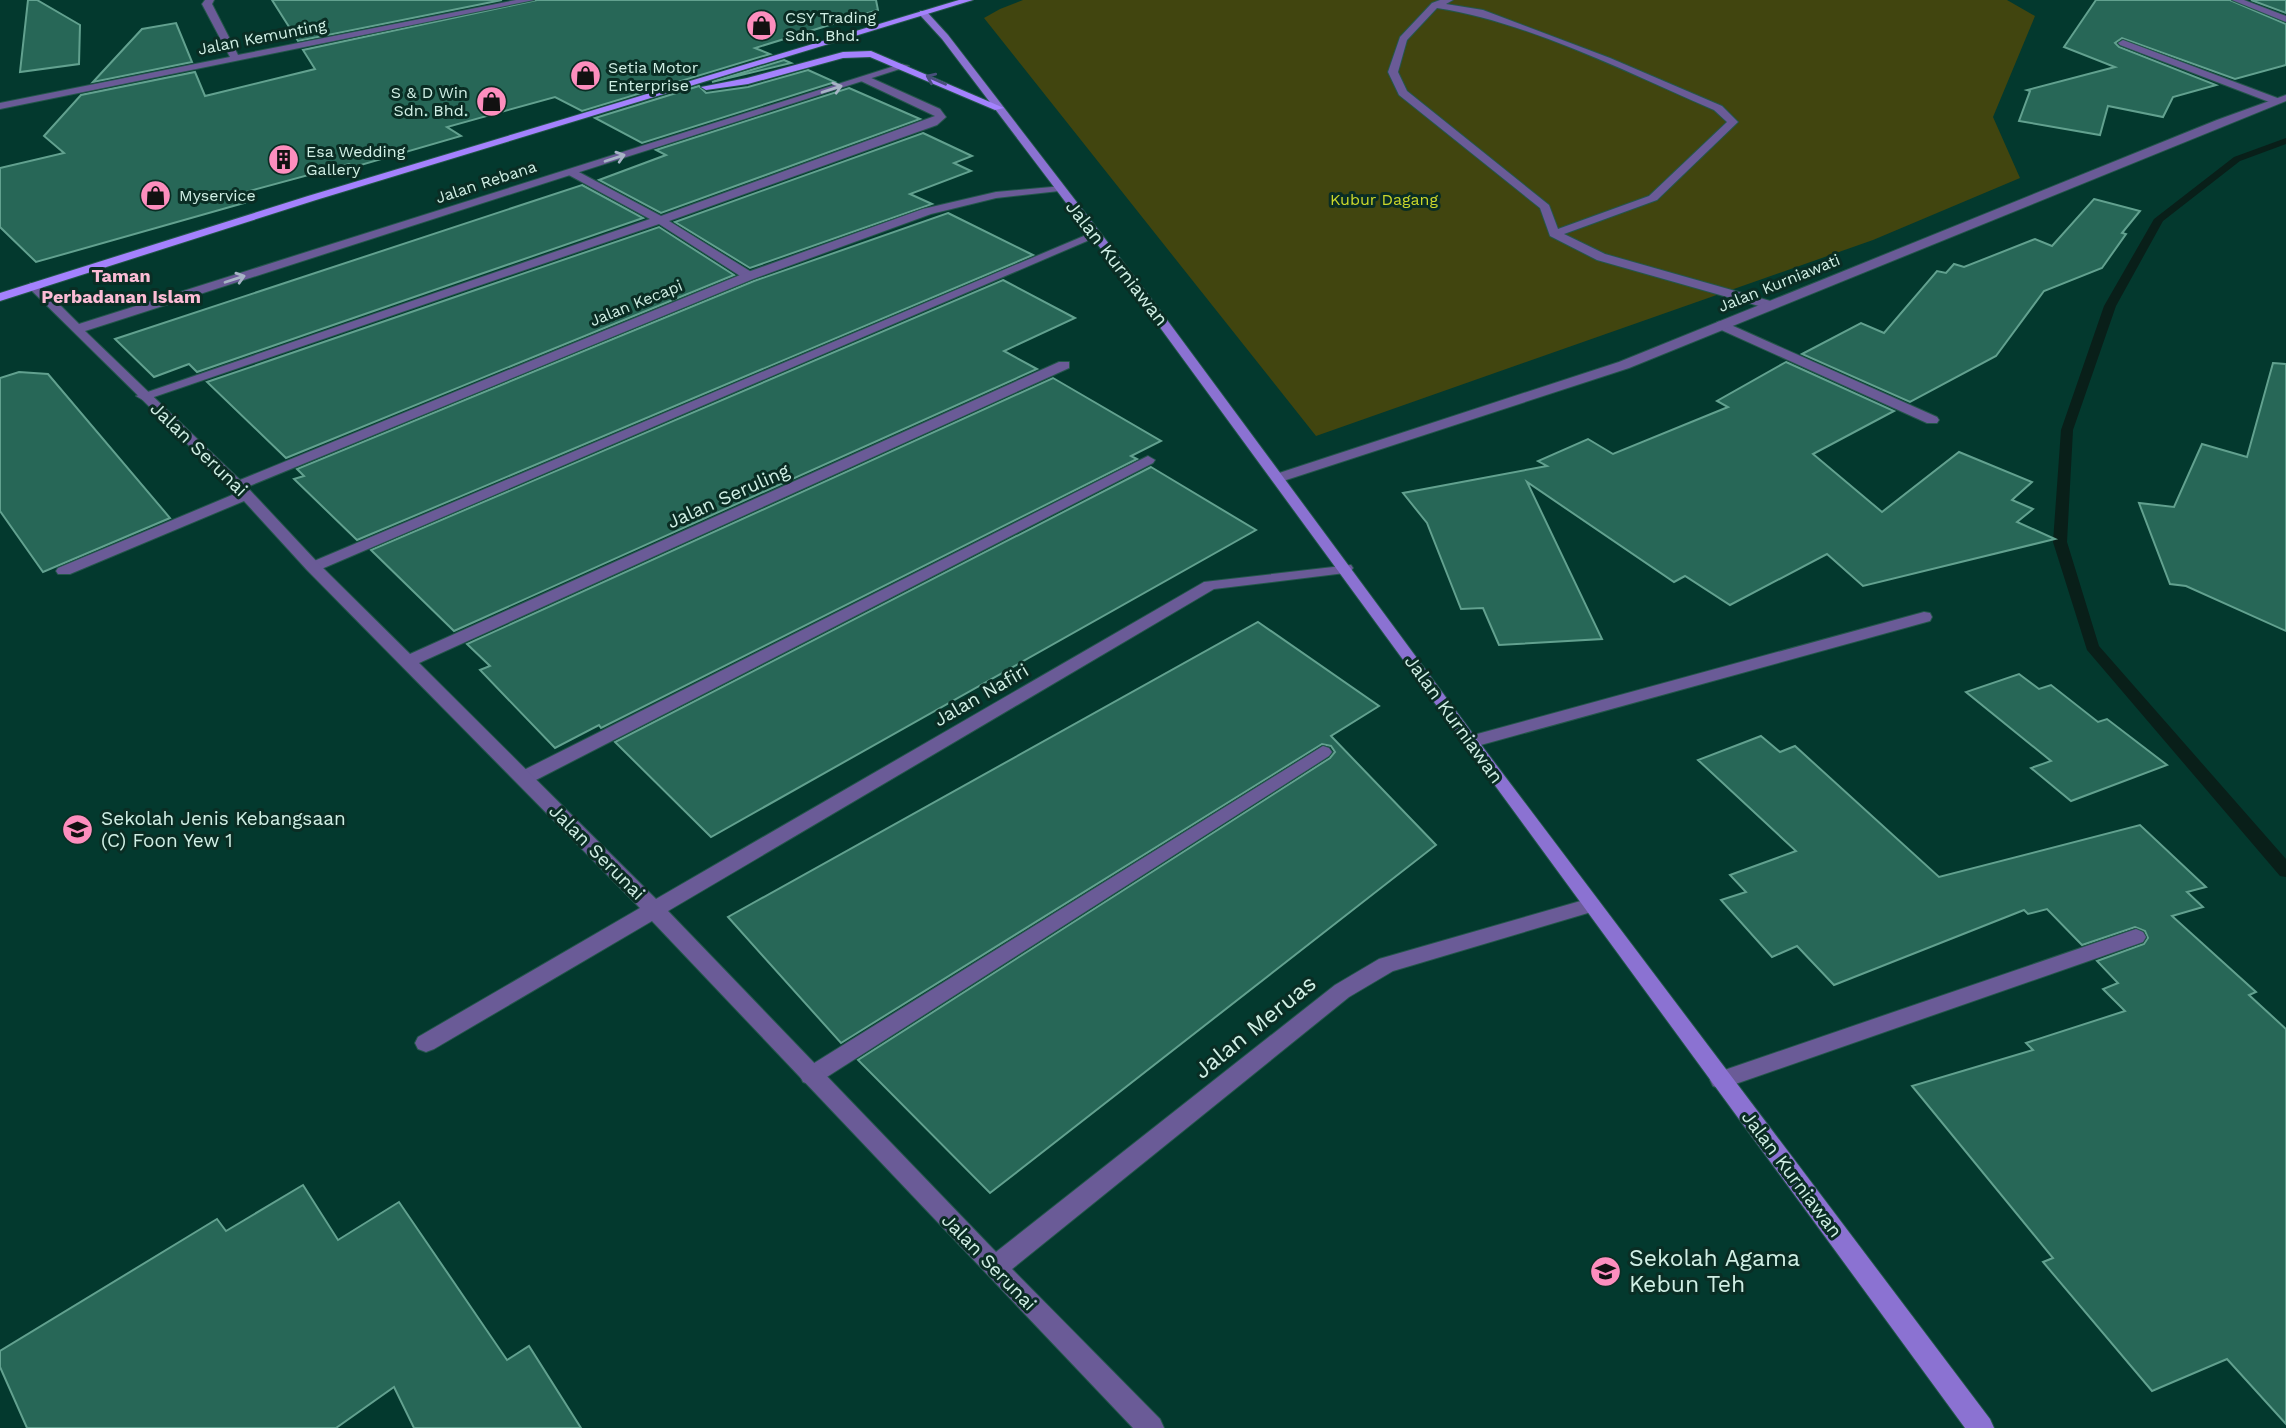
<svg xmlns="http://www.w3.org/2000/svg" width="2286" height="1428" font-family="'Work Sans',sans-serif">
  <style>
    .green { fill: #41450f }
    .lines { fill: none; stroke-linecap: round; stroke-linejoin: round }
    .stream { fill: #091f19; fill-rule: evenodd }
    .building { fill: #276757; stroke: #62a18f; stroke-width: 2 }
    .lane-casing { stroke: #24564b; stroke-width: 2 }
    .street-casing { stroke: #24564b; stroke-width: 2 }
    .secondary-casing { stroke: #24564b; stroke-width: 2 }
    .primary-casing { stroke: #24564b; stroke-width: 2 }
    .lane { fill: #6a5b97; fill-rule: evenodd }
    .street { fill: #6a5b97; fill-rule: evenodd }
    .secondary { fill: #8b72d2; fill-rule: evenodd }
    .primary { fill: #a482fe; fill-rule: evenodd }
    .oneway { stroke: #484f7b }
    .oneway2 { stroke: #a7b4c6 }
    .labels { text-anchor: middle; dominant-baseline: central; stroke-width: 6; stroke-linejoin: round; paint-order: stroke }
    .far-poi-label { font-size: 16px; fill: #d0efe5; stroke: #0a2d24; text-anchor: start }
    .far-street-label { font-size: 16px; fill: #d0efe5; stroke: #0a2d24 }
    .far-park-label { font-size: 16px; fill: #cbd72b; stroke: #0a2d24 }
    .far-neighbourhood-label { font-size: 18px; font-weight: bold; fill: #fcbcd5; stroke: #0a2d24 }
    .street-label { font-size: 19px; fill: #d0efe5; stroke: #0a2d24 }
    .poi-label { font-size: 19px; fill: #d0efe5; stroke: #0a2d24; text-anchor: start }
    .near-street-label { font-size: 23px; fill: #d0efe5; stroke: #0a2d24 }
    .near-poi-label { font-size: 23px; fill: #d0efe5; stroke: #0a2d24; text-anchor: start }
  </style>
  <rect width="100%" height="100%" fill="#03392e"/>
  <polygon class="green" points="1023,0 2007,0 2035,16 1993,117 2020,178 1873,240 1316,436 984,18 1000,9"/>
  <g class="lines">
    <polygon class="stream" points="2286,138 2286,144 2240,161 2163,221 2116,306 2073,430 2067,542 2099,646 2286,859 2286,877 2280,876 2087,650 2053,542 2061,430 2104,306 2154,219 2234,157"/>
  </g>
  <g class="building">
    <polygon points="28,0 37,0 80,25 79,64 20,72"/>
    <polygon points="272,0 502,0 298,41"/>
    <polygon points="537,0 876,0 878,10 755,48 770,54 582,111 555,97 447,127 461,136 354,167 349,164 235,195 244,203 36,262 0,227 0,168 64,153 44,136 81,95 195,72 205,96 315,69 303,50"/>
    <polygon points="2096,0 2230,0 2286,24 2286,65 2235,79 2122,38 2115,43 2119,47 2216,85 2173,97 2163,117 2108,106 2100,135 2019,121 2030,91 2027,90 2115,67 2064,47"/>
    <polygon points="2251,0 2286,0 2286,13"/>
    <polygon points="176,23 192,62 93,82 142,29"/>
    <polygon points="784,60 791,63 712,82"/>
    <polygon points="808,70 835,82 642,143 595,118 699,86 706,93 748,87"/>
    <polygon points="849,88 920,119 661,213 599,180 666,155 656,150"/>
    <polygon points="923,133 972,156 954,163 971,171 910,194 932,204 750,268 675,222"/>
    <polygon points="582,185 643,218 197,372 189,364 154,377 115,339"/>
    <polygon points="2094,199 2140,211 2122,233 2126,234 2102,268 2044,291 1996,356 1910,402 1802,354 1861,323 1884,333 1937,271 1946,273 1954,264 1964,267 2035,239 2052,246"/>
    <polygon points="948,213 1033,255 357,540 294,479 304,476 297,469 754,281"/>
    <polygon points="659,227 734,275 286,458 207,382"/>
    <polygon points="1003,280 1075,318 1004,351 1037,369 454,631 371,550"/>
    <polygon points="1786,362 1894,411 1813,454 1882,512 1959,452 2032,482 2012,500 2033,509 2017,522 2055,539 1863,586 1827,554 1730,605 1685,576 1674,582 1527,482 1602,639 1499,645 1483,608 1461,609 1427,523 1403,493 1547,466 1538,461 1588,439 1613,454 1728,407 1717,401"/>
    <polygon points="2273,363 2286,364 2286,631 2186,586 2170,584 2139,503 2174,507 2202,444 2247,457"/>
    <polygon points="19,372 48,374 170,518 43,572 0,511 0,378"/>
    <polygon points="1053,378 1161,441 1131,456 1137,459 601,728 599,725 555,748 480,670 490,666 467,644"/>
    <polygon points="1151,467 1256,530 711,837 615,742"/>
    <polygon points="1258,622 1379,706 1331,736 1436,845 990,1193 858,1060 1330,758 1335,752 1331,746 1322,744 841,1043 728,917"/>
    <polygon points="2019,674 2039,689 2051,685 2098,722 2107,719 2167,765 2071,801 2031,768 2051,761 1966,692"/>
    <polygon points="1761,736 1780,752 1795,746 1939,877 2140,825 2206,887 2187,892 2203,907 2172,916 2256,992 2249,995 2286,1029 2286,1424 2227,1359 2152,1391 2043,1262 2053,1258 1912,1086 2033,1050 2026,1043 2125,1011 2103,989 2118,983 2097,961 2144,944 2148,938 2145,931 2135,927 2082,945 2047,909 2028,914 2024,910 1834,985 1797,946 1772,957 1721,900 1746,892 1730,875 1796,851 1698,760"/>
    <polygon points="303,1185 338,1240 399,1202 507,1360 529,1346 581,1428 414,1428 394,1387 336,1428 27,1428 0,1367 0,1351 217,1219 226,1231"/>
  </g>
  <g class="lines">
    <defs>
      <g id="lane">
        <path d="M 1440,0 L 1453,0 L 1446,4 L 1483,10 L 1610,58 L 1722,106 L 1738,122 L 1657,200 L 1564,234 L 1605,254 L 1774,302 L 1774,308 L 1766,308 L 1597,260 L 1550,236 L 1540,208 L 1399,95 L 1388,72 L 1400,37 L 1432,3 ZM 1437,8 C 1528,22 1629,73 1714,110 L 1727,122 L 1649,196 L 1558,229 L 1549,205 L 1407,91 L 1398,72 L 1407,40 Z"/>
        <polygon points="2123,40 2280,99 2281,101 2272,103 2120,45 2118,43"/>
        <polygon points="861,77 869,77 940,109 946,117 937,125 669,221 753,273 753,279 745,279 659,224 148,399 143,400 136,396 650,219 567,174 567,170 575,170 661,216 935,116 861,81"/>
        <polygon points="1091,233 1101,235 319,570 313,572 305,567 307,564"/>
        <polygon points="1722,321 1937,417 1939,420 1937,423 1927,423 1717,328 1717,322"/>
        <polygon points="1148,456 1155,460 1153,463 530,783 518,783 515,778 518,773"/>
        <polygon points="1323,746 1329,748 1332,752 1329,756 819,1082 811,1085 803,1082 800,1076 803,1070"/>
      </g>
      <g id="street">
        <polygon points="205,0 214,0 212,4 238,55 516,0 534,0 0,109 0,103 230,57 202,4"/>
        <polygon points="2232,0 2244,0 2286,16 2286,22"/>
        <polygon points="901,64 909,66 85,331 240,480 745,273 923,209 996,192 1063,186 1065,188 1059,191 996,198 931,214 753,279 247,487 319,564 410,654 1059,362 1069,362 1069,368 419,663 656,899 1204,582 1351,565 1353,568 1351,571 1345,573 1214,589 668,911 996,1252 1335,985 1379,959 1591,898 1598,900 1601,905 1598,910 1393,971 1349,997 1012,1269 1160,1419 1164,1428 1133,1428 652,921 434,1049 426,1052 418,1049 415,1043 418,1037 640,908 307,570 244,501 70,574 58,574 56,571 58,568 237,493 30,289 30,283 38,283 79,324"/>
        <polygon points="2286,95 2286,101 1629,368 1283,481 1273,481 1271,478 1273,475 1619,362 2217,120"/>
        <polygon points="1924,612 1930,613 1932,617 1930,621 1470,748 1461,742 1470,736"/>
        <polygon points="2136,929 2143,932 2146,937 2143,942 1721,1089 1713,1086 1710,1080 1713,1074"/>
      </g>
      <polygon id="secondary" points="920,11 926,11 948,35 1156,305 1476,738 1990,1419 1994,1428 1965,1428 1148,311 942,39 920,15"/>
      <g id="primary">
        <polygon points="959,0 973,0 316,200 0,301 0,293 308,196"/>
        <polygon points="871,51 1004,108 995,110 870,57 843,58 748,84 706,90 701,87 747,78 843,52"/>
      </g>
    </defs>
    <use href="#lane" class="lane-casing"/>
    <use href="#street" class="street-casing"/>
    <use href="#secondary" class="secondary-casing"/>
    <use href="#primary" class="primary-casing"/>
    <use href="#lane" class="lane"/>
    <use href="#street" class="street"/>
    <use href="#secondary" class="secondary"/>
    <use href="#primary" class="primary"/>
  </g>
  <defs><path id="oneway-shaft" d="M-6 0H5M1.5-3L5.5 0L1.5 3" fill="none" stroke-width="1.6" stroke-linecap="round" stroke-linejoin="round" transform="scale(1.75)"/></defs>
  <use class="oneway" href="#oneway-shaft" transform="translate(936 80) rotate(-156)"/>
  <g class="oneway2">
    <use href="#oneway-shaft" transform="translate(832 89) rotate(-18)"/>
    <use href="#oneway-shaft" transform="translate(615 158) rotate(-18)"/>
    <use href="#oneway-shaft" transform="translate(235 279) rotate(-18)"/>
  </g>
  <defs>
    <symbol id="shop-disc" viewBox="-11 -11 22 22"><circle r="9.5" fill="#fd8ebe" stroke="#0a2d24"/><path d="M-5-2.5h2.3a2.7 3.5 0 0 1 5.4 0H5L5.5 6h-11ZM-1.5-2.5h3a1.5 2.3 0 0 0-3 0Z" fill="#111"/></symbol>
    <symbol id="building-disc" viewBox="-11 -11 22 22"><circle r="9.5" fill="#fd8ebe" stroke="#0a2d24"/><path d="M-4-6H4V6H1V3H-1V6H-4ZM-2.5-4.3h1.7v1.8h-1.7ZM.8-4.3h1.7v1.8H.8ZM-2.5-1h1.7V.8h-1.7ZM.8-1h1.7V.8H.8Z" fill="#111"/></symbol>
    <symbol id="school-disc" viewBox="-11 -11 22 22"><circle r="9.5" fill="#fd8ebe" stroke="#0a2d24"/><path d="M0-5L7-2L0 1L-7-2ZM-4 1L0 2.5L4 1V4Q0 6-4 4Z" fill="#111"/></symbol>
  </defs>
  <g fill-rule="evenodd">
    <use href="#shop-disc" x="744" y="8" width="35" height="35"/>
    <use href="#shop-disc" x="568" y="58" width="35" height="35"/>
    <use href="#shop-disc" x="474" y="84" width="35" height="35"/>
    <use href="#building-disc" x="266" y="142" width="35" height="35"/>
    <use href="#shop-disc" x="138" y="178" width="35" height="35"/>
    <use href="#school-disc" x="60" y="812" width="35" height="35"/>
    <use href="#school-disc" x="1588" y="1254" width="35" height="35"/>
  </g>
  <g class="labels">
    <g class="far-poi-label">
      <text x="785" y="17">CSY Trading<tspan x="785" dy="18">Sdn. Bhd.</tspan></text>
      <text x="608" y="67">Setia Motor<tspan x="608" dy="18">Enterprise</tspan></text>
      <text x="468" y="92" text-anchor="end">S &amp; D Win<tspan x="468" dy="18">Sdn. Bhd.</tspan></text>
      <text x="306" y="151">Esa Wedding<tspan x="306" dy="18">Gallery</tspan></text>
      <text x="179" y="195">Myservice</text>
    </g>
    <g class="far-street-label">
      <text transform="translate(262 37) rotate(-11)">Jalan Kemunting</text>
      <text transform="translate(486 182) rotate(-18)">Jalan Rebana</text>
      <text transform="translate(1779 283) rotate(-22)">Jalan Kurniawati</text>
      <text transform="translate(636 303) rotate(-22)">Jalan Kecapi</text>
    </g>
    <g class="far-park-label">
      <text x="1384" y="199">Kubur Dagang</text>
    </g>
    <g class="far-neighbourhood-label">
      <text x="121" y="275">Taman<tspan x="121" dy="21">Perbadanan Islam</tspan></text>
    </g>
    <g class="street-label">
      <text transform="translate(1117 263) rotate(52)">Jalan Kurniawan</text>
      <text transform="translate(199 449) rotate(44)">Jalan Serunai</text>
      <text transform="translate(728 496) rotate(-24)">Jalan Seruling</text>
      <text transform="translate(981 695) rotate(-30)">Jalan Nafiri</text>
      <text transform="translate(1454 719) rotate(54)">Jalan Kurniawan</text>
      <text transform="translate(597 852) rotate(45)">Jalan Serunai</text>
      <text transform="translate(1792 1174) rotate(53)">Jalan Kurniawan</text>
      <text transform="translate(989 1262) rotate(46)">Jalan Serunai</text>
    </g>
    <g class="poi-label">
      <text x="101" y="818">Sekolah Jenis Kebangsaan<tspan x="101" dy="22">(C) Foon Yew 1</tspan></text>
    </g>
    <g class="near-street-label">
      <text transform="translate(1255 1027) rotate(-39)">Jalan Meruas</text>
    </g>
    <g class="near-poi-label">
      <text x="1629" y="1258">Sekolah Agama<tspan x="1629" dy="26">Kebun Teh</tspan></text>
    </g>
  </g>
</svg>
